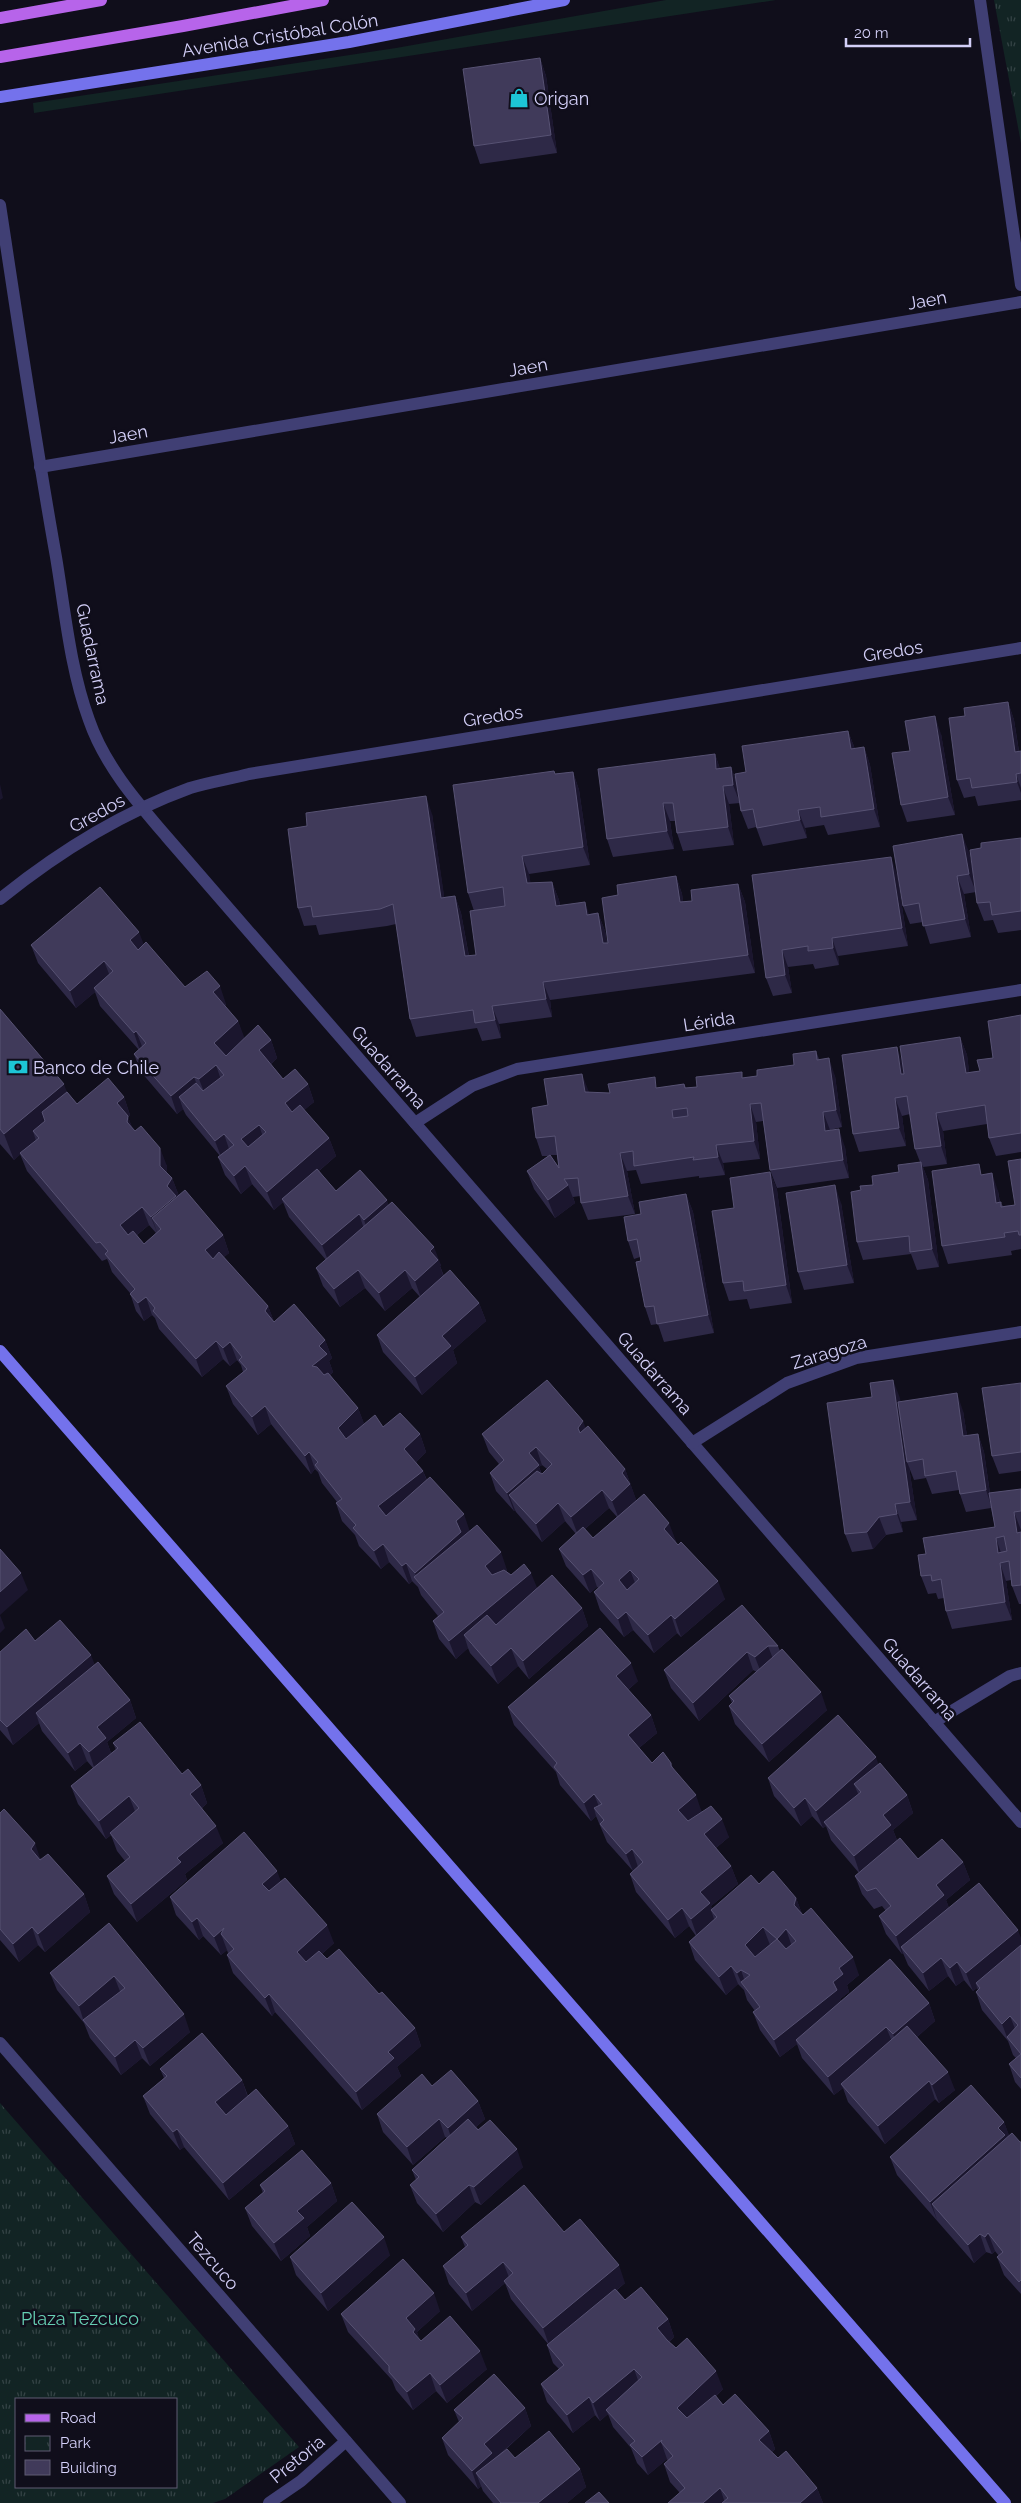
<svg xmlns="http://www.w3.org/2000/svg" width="1021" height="2503" font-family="Raleway,sans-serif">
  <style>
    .grass { fill: #122424 }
    .park { fill: url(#park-tufts); fill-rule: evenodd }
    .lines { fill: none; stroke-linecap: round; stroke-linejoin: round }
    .street { stroke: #403f74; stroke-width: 12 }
    .secondary { stroke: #7472ec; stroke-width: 12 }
    .primary { stroke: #b764ea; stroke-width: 12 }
    .wall { fill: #2e2947; fill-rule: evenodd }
    .shaded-wall { fill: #1b162e }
    .building { fill: #403a5a; stroke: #575273; fill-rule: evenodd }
    .labels { text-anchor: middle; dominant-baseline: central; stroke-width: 5; stroke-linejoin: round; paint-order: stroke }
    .street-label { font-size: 18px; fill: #d3cff8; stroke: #100e1b }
    .poi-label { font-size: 18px; fill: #d3cff8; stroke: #100e1b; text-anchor: start }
    .park-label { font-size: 18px; fill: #66ceb3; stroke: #100e1b }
  </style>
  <defs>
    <pattern id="park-tufts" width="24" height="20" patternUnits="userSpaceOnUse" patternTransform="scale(1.25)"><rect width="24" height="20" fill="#122424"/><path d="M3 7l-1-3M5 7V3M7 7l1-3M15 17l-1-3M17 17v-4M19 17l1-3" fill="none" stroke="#344345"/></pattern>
  </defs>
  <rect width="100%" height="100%" fill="#100e1b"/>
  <polygon class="grass" points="666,0 776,0 34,113 33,103 396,48"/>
  <g class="park">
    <polygon points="994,0 1021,0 1021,143"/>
    <path d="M 0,2103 L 299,2447 L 225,2499 L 213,2503 L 0,2503 ZM 176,2399 L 176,2487 L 16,2487 L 16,2399 Z"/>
  </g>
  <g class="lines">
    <g class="street">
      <polyline points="980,0 1021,285"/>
      <path d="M 0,205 C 18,323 35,440 56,557 C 65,611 70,668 89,720 C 104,764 136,801 166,836 L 1021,1822"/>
      <polyline points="40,467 1021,302"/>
      <path d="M 0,899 C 57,853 121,813 190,788 C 209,782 230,779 249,774 L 1021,648"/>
      <polyline points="415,1123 472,1086 517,1069 1021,990"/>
      <polyline points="692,1443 787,1383 856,1358 1021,1332"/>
      <polyline points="934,1722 1010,1676 1021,1673"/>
      <polyline points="0,2043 400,2503"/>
      <polyline points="269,2503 301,2481 346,2441"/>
    </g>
    <g class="secondary">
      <polyline points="0,97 349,42 564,0"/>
      <polyline points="0,1351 1005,2503"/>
    </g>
    <g class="primary">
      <polyline points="0,18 101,0"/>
      <polyline points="0,57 183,26 323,0"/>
    </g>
  </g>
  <g class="wall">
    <polygon points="540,58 546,76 557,153 480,164 474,146"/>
    <polygon points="1008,702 1014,720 1019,751 1021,751 1021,800 978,806 975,796 964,798 957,780 965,716"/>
    <polygon points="848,731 855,749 864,747 870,765 880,827 828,835 824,825 805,828 807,838 763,846 756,827 748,829 741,811 740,803 729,804 734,845 683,851 677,833 675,821 670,821 674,849 613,857 607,839 715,754 720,769 731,767 736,781 746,772"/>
    <polygon points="941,734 955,815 907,822 901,805 910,751"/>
    <polygon points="573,772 579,790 590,865 529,874 530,883 552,882 559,900 560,906 589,914 598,913 605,931 607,943 608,943 618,895 676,876 682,894 683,902 692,901 738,884 745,902 755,973 550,1000 552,1017 499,1024 501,1038 482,1041 477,1028 416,1037 410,1019 396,924 387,926 319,935 316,925 304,926 298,908 432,814 444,897 455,896 461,913 469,956 476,955 474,911 468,893 555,774"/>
    <polygon points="1021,838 1021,930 998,933 993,920 984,921 977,903 981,848"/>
    <polygon points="969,852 976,892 964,894 971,937 930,944 923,922 910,924 903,906"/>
    <polygon points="897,874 908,946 838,956 839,965 815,969 813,964 788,967 792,993 773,996 766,978 752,875"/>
    <polygon points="144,944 185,987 226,1004 225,1006 238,1021 244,1039 271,1040 277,1058 271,1064 283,1079 308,1084 314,1102 304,1110 329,1138 336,1156 319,1171 336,1191 389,1205 441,1265 440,1266 444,1276 479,1303 486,1321 453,1350 457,1363 422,1395 383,1352 377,1335 420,1297 412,1288 385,1311 365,1288 340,1307 323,1286 316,1268 326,1260 289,1217 283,1202 274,1210 252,1184 241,1194 225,1175 218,1157 220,1156 186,1115 183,1109 177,1114 141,1072 134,1054 139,1050 100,1006 95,992 76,1008 38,963 31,945"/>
    <path d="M 0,1009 L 77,1104 L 124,1097 L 130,1115 L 128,1117 L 132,1128 L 167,1166 L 167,1173 L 172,1178 L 179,1196 L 223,1235 L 229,1253 L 224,1257 L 268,1306 L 274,1322 L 325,1340 L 332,1358 L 329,1361 L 333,1372 L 330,1375 L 358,1408 L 364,1424 L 420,1434 L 426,1452 L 416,1462 L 423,1471 L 427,1480 L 470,1531 L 507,1570 L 506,1571 L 511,1575 L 537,1589 L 582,1608 L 588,1626 L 529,1679 L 518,1666 L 498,1684 L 470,1653 L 468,1648 L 456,1659 L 439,1639 L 433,1621 L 438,1616 L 421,1595 L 418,1587 L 412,1581 L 409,1584 L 389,1562 L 381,1569 L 359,1546 L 355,1535 L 342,1521 L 336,1503 L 337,1502 L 322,1483 L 318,1472 L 315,1469 L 311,1474 L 271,1424 L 258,1435 L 233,1404 L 226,1386 L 243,1372 L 241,1365 L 237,1360 L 230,1366 L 223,1359 L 202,1377 L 159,1329 L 155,1318 L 152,1315 L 144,1321 L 136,1311 L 130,1293 L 112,1272 L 108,1261 L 107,1259 L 102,1261 L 27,1171 L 20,1154 L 14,1160 L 0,1144 ZM 149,1225 L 156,1233 L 144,1244 L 137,1235 Z"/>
    <polygon points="1021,1015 1021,1152 996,1156 989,1138 987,1124 943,1131 947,1164 923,1167 928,1180 939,1267 917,1270 911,1254 863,1260 857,1242 861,1190 920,1162 915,1149 910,1114 902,1116 906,1146 859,1152 853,1134 903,1064 960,1037 967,1055 969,1072 980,1071 993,1058"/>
    <path d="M 816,1051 L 819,1059 L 835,1076 L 842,1127 L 830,1130 L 830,1131 L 845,1147 L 849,1178 L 777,1188 L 770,1170 L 763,1121 L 756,1122 L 760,1159 L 723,1163 L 725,1175 L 699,1178 L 699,1176 L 641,1184 L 636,1170 L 627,1171 L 635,1214 L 588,1220 L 581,1203 L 580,1196 L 573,1197 L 575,1203 L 555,1218 L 534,1189 L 527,1171 L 548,1156 L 542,1156 L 536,1138 L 548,1105 L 589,1093 L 610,1093 L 658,1088 L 684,1084 L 686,1088 L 697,1087 L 757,1076 L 794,1065 ZM 550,1155 L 557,1155 L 559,1168 Z"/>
    <polygon points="1021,1159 1021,1249 1011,1251 1012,1255 948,1264 942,1246 983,1174 998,1191 1000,1202 1003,1206 1015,1205"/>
    <polygon points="770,1172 777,1190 792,1303 750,1309 747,1299 729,1301 723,1283 734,1208"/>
    <polygon points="686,1194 693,1212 714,1333 664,1342 658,1324 651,1325 645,1307 640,1257 634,1259 628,1241 641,1214"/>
    <polygon points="841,1203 854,1283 804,1290 798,1272"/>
    <polygon points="1021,1383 1021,1471 999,1474 992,1456"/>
    <polygon points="872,1397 900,1398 900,1402 963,1411 967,1436 978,1434 984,1452 990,1493 1021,1489 1021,1604 1019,1604 1012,1586 1011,1580 1006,1581 1012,1620 952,1629 946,1611 944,1598 938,1599 936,1593 928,1594 921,1576 926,1554 995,1527 991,1508 966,1512 960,1494 959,1490 932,1494 926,1478 914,1480 909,1467 917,1520 901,1522 903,1532 886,1535 873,1549 852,1552 845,1534"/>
    <path d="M 586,1428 L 625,1469 L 636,1500 L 676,1541 L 675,1542 L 725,1599 L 681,1637 L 677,1633 L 654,1653 L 633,1630 L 624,1637 L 600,1610 L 594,1592 L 599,1588 L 597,1587 L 590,1593 L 566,1566 L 559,1549 L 576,1534 L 565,1521 L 542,1542 L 516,1512 L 515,1510 L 514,1511 L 496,1491 L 490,1473 L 499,1464 L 489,1452 L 482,1434 ZM 542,1465 L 547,1469 L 542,1474 L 539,1467 ZM 609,1508 L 617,1517 L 593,1538 L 585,1529 Z"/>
    <polygon points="742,1605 778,1646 780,1651 827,1710 769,1762 735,1724 729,1706 732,1703 729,1696 757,1672 753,1670 699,1721 671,1688 664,1670"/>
    <polygon points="35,1641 95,1665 130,1700 136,1718 107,1742 111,1753 116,1750 113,1743 182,1774 201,1785 207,1803 202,1808 223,1843 185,1874 187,1880 137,1922 114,1894 107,1876 125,1861 117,1851 111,1835 106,1839 78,1804 71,1786 93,1768 87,1761 75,1771 42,1731 39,1723 13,1745 0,1730 0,1652"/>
    <polygon points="638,1681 628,1690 651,1715 657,1733 639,1748 652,1763 671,1763 674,1770 702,1812 729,1837 716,1848 731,1866 738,1884 711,1906 712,1909 759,1884 796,1898 802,1914 859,1975 847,1985 849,1992 840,1999 841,2001 929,2003 935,2021 917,2037 955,2090 939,2103 935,2099 885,2144 848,2102 843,2088 834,2095 802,2058 797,2044 780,2057 760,2030 753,2012 755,2011 747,2000 744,1990 738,1984 726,1995 695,1960 689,1942 696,1936 689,1926 675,1938 636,1892 630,1874 633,1871 607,1842 596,1816 591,1821 560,1785 556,1772 514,1725 508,1707"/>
    <polygon points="878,1764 907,1795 913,1813 893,1830 897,1840 918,1859 963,1862 970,1880 946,1900 949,1908 1021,1938 1021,2089 1015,2082 1009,2064 1016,2058 1013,2055 1008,2041 982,2010 976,1992 978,1990 977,1988 973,1991 964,1980 956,1986 948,1976 929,1991 908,1965 903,1953 902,1954 886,1934 879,1916 886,1911 882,1906 874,1909 862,1894 855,1876 859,1873 831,1840 826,1826 823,1828 812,1816 801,1826 774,1796 768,1778"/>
    <polygon points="0,1813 41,1859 84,1894 90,1912 45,1952 38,1945 19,1962 0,1940"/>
    <polygon points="281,1881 334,1943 322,1954 327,1959 379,1994 415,2028 421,2046 397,2067 401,2076 362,2110 275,2012 272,2016 233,1973 227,1955 228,1953 227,1950 221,1955 203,1936 199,1940 176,1915 170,1897"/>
    <polygon points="109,1923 190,2032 150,2066 142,2058 121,2075 90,2038 84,2023 57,1990 50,1973"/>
    <polygon points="160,2069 242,2080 248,2096 288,2126 295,2144 229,2200 184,2147 180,2150 150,2114 143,2096 164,2078"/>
    <polygon points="432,2086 478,2101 485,2119 476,2127 523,2167 481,2205 475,2202 443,2232 417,2203 410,2185 416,2180 412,2170 447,2138 445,2137 413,2165 383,2132 377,2114"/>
    <polygon points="1004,2122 1009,2136 1020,2142 1021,2142 1021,2294 1004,2275 997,2257 999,2256 995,2251 992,2254 986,2252 974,2263 897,2175 890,2157"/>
    <polygon points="331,2183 337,2201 307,2227 310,2236 281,2261 252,2226 245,2208 263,2193 260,2185"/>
    <polygon points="461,2237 625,2283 617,2290 625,2300 668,2319 674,2337 669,2342 723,2389 716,2396 723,2405 769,2431 775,2449 772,2452 778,2458 817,2488 823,2503 668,2503 680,2493 670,2482 664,2464 668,2461 667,2459 648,2475 637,2463 631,2448 613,2427 608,2414 600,2421 595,2415 573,2433 547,2402 541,2384 559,2369 553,2363 547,2345 548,2344 511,2299 505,2283 472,2311 449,2284 443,2266 465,2247"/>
    <polygon points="390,2255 328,2311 296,2275 290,2257"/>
    <polygon points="440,2311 417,2332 419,2340 421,2341 487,2369 447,2403 436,2391 413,2410 396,2390 392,2380 348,2332 341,2314"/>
    <polygon points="525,2408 531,2426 503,2452 515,2458 580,2469 586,2487 567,2503 493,2503 483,2491 481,2486 478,2489 448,2455 442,2438 459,2422 454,2410"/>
  </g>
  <g class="shaded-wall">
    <polygon points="540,58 546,76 557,153 551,135"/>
    <polygon points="1008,702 1014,720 1021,765 1015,752"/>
    <polygon points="935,716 941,734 955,815 948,797"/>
    <polygon points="848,731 855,749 851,749"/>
    <polygon points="864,747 870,765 880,827 874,809"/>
    <polygon points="715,754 721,772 723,787 729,804 734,845 728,827 716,769"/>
    <polygon points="731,767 737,785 740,803 733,785"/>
    <polygon points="573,772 579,790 590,865 583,847"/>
    <polygon points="1016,774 1021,788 1021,793 1017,782"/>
    <polygon points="0,784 3,798 0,800"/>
    <polygon points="426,796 432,814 447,915 441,898"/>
    <polygon points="663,803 670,821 674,849 667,831"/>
    <polygon points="798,810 805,828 807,838 800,820"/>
    <polygon points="962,834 969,852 976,892 969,874"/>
    <polygon points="522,856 529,874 534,901 527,883"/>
    <polygon points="891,857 897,874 908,946 902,928"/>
    <polygon points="676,876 682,894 686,920 680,902"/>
    <polygon points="957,876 964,894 971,937 965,919"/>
    <polygon points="552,882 559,900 562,924 556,906"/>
    <polygon points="738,884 745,902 755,973 748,955"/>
    <polygon points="455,896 461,913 472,974 465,956"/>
    <polygon points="585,902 591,920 587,915"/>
    <polygon points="598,913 605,931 609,961 603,943"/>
    <polygon points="139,932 146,950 136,958 130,940"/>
    <polygon points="832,938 838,956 839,965 833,948"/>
    <polygon points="782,950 788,967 792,993 785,975"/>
    <polygon points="104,961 111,979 94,988 95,992 76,1008 70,991"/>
    <polygon points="543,982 550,1000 552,1017 546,999"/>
    <polygon points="220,986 226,1004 219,1010 213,992"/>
    <polygon points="492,1006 499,1024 501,1038 495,1020"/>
    <polygon points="238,1021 245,1039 221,1060 214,1043"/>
    <polygon points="136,1031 143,1049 140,1051 134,1033"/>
    <polygon points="960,1037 967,1055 972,1091 966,1073"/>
    <polygon points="271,1040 277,1058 266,1068 259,1050"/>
    <polygon points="897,1047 903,1065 907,1092 901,1074"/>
    <polygon points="829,1058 835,1076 842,1127 836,1110"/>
    <polygon points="216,1065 222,1083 206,1097 199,1079"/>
    <polygon points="582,1074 589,1092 592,1110 585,1092"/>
    <polygon points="194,1077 201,1095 179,1097 183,1109 177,1114 171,1096"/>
    <polygon points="64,1084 73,1110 33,1131 36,1141 14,1160 4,1134"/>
    <polygon points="308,1084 314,1102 291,1121 285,1103"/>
    <polygon points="124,1097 130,1115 128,1117 135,1134 117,1103"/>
    <polygon points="895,1098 902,1116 906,1146 899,1128"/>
    <polygon points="750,1104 756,1122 760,1159 754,1141"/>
    <polygon points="823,1112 830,1130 832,1149 825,1131"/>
    <polygon points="936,1113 943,1131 947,1164 941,1146"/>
    <polygon points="259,1125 265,1143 248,1157 241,1139"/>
    <polygon points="839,1129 845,1147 849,1178 843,1160"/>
    <polygon points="224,1134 230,1152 222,1159 215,1141"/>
    <polygon points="329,1138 336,1156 284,1201 282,1199 283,1202 274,1210 267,1192"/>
    <polygon points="716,1145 723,1163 725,1175 718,1157"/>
    <polygon points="160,1148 167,1166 167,1184 160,1166"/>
    <polygon points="620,1153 627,1171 635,1214 628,1196"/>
    <polygon points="921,1162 928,1180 939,1267 932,1249"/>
    <polygon points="245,1166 252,1184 241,1194 234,1176"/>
    <polygon points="770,1172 777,1190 792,1303 786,1285"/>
    <polygon points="992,1173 998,1191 1002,1220 996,1203"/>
    <polygon points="172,1178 179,1196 161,1229 152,1218 158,1235 151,1217"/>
    <polygon points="568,1185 575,1203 555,1218 548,1200"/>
    <polygon points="835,1185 841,1203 854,1283 847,1265"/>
    <polygon points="686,1194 693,1212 714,1333 708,1315"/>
    <polygon points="387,1200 393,1218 370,1238 364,1220"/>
    <polygon points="142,1207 149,1225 127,1243 120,1225"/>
    <polygon points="359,1214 365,1232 329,1263 322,1245"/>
    <polygon points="223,1235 229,1253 211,1268 205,1250"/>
    <polygon points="434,1247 441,1265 440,1266 444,1278 421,1298 415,1281 430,1251"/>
    <polygon points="358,1270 365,1288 340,1307 334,1289"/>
    <polygon points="405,1270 412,1288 385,1311 379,1293"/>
    <polygon points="146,1297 152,1315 144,1321 138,1303"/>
    <polygon points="479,1303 486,1321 453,1350 457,1363 422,1395 415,1377 442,1336"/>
    <polygon points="268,1306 275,1324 265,1311"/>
    <polygon points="325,1340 332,1358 329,1361 333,1372 319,1384 312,1366 319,1346"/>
    <polygon points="216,1341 223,1359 202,1377 196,1359"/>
    <polygon points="230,1342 237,1360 230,1366 223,1348"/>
    <polygon points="893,1380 900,1398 909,1462 907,1462 909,1467 917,1520 910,1502"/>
    <polygon points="957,1393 963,1411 970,1454 963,1436"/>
    <polygon points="265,1406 271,1424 258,1435 252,1417"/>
    <polygon points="358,1408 365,1426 344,1446 338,1428"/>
    <polygon points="583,1421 590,1439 584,1446 578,1428"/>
    <polygon points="420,1434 426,1452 411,1467 404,1449"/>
    <polygon points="978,1434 984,1452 992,1508 986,1490"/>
    <polygon points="536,1447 542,1465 539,1467 545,1483 509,1495 515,1510 514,1511 507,1493 529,1453"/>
    <polygon points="309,1452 315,1469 311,1474 305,1456"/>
    <polygon points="625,1469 637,1502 619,1519 612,1501 622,1473"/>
    <polygon points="423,1471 430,1489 384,1524 378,1506"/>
    <polygon points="602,1490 609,1508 578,1535 571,1517"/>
    <polygon points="558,1503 565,1521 542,1542 536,1524"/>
    <polygon points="895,1504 901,1522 903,1532 897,1514"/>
    <polygon points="1014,1512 1021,1530 1021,1533 1017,1533"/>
    <polygon points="464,1514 470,1532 418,1582 415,1573 456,1521"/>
    <polygon points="879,1517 886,1535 873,1549 867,1532"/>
    <polygon points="669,1523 676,1541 671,1547 664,1529"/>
    <polygon points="996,1538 1002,1556 998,1553"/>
    <polygon points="383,1544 389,1562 381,1569 374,1551"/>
    <polygon points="501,1552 507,1570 491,1584 485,1566"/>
    <polygon points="406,1563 412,1581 409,1584 402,1566"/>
    <polygon points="1000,1563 1006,1581 1012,1620 1005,1602"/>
    <polygon points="591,1569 597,1587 590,1593 583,1575"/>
    <polygon points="630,1570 637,1588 625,1598 619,1580"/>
    <polygon points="21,1573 28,1590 0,1615 5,1628 0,1633 0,1592"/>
    <polygon points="531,1573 538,1590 472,1645 464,1635 468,1648 456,1659 449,1641"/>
    <polygon points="718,1581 725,1599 681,1637 675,1619"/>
    <polygon points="582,1608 588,1626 529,1679 523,1661"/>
    <polygon points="626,1612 633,1630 624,1637 618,1619"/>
    <polygon points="671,1615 677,1633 654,1653 648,1635"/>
    <polygon points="768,1646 775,1664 762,1675 755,1657"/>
    <polygon points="511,1648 518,1666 498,1684 491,1666"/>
    <polygon points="747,1652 753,1670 699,1721 693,1703"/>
    <polygon points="91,1655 98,1673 36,1713 39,1723 13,1745 7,1727"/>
    <polygon points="631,1663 638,1681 623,1694 616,1676"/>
    <polygon points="821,1692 827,1710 769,1762 762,1744"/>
    <polygon points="130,1700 136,1718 107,1742 112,1756 95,1770 89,1752 97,1727"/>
    <polygon points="651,1715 657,1733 634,1752 628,1735"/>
    <polygon points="80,1743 87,1761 75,1771 68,1753"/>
    <polygon points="876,1757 882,1775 854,1784 859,1796 824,1822 826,1826 823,1828 816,1811"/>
    <polygon points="201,1785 207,1803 197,1812 190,1794"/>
    <polygon points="594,1794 601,1812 594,1808 596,1816 591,1821 584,1803"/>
    <polygon points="696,1795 702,1813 685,1828 678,1810"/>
    <polygon points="907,1795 913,1813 893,1830 898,1843 860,1874 854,1856 883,1815"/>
    <polygon points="129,1796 136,1814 106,1839 99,1821"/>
    <polygon points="805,1798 812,1816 801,1826 794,1808"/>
    <polygon points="722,1819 729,1837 711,1852 704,1834"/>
    <polygon points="216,1826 223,1843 185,1874 187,1880 137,1922 131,1904 177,1858"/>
    <polygon points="35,1843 41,1861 31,1849"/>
    <polygon points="632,1849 638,1867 633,1871 626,1854"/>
    <polygon points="963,1862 970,1880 946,1900 951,1913 901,1947 903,1953 902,1954 896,1936 936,1885"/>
    <polygon points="731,1866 738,1884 711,1906 713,1913 711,1910 715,1922 697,1936 691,1919 700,1892"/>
    <polygon points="277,1871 284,1889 269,1902 262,1884"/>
    <polygon points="84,1894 90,1912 45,1952 38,1934"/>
    <polygon points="796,1898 803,1916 794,1905"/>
    <polygon points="682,1908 689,1926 675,1938 668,1920"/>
    <polygon points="197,1918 203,1936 199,1940 192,1922"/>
    <polygon points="327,1925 334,1943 304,1970 297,1952"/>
    <polygon points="32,1927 38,1945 19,1962 13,1944"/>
    <polygon points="763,1927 770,1945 751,1962 745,1945"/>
    <polygon points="224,1928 221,1934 227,1950 221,1955 214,1937"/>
    <polygon points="786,1929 792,1947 783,1957 777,1939"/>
    <polygon points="1018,1930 1021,1938 1021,1951 976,1983 977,1988 973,1991 966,1973"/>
    <polygon points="853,1957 859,1975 847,1985 849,1992 840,1999 843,2008 796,2040 797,2044 780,2057 774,2040 833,1982 839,1968"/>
    <polygon points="941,1958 948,1976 929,1991 923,1973"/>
    <polygon points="957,1962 964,1980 956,1986 950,1968"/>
    <polygon points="731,1966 738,1984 726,1995 719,1977"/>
    <polygon points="741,1970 747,1988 741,1982 737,1973"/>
    <polygon points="114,1976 121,1994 84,2022 79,2006"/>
    <polygon points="269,1994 275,2012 272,2016 265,1998"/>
    <polygon points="929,2003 935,2021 900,2052 893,2034"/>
    <polygon points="184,2014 190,2032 150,2066 143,2048"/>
    <polygon points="1010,2016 1017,2034 1007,2037 1002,2024"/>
    <polygon points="886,2027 893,2044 841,2084 843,2088 834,2095 828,2077"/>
    <polygon points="415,2028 421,2046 397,2067 401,2076 362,2110 356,2092 388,2052"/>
    <polygon points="135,2040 142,2058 121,2075 115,2057"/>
    <polygon points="948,2072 955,2090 939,2103 932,2085"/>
    <polygon points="242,2080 248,2098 222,2120 215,2102"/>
    <polygon points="929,2081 935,2099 885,2144 878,2126"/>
    <polygon points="478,2101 485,2119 454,2146 448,2128"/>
    <polygon points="439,2119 445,2137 413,2165 407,2147"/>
    <polygon points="1004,2122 1011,2140 932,2204 937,2220 930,2202"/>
    <polygon points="288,2126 295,2144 229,2200 223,2183"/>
    <polygon points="177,2129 184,2147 180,2150 173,2132"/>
    <polygon points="517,2149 523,2167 481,2205 474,2187"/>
    <polygon points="331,2183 337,2201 307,2227 310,2236 281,2261 274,2243 297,2211"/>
    <polygon points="469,2185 475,2202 443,2232 436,2214"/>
    <polygon points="988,2233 995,2251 992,2254 985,2237"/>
    <polygon points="980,2234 986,2252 974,2263 968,2245"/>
    <polygon points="384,2237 390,2255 328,2311 321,2293"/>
    <polygon points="503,2262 510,2280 504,2281 505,2283 472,2311 466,2293"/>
    <polygon points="619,2265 625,2283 549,2345 543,2328"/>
    <polygon points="434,2293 440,2311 417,2332 422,2347 419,2350 406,2318"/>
    <polygon points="668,2319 674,2337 663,2346 657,2328"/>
    <polygon points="480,2351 487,2369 447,2403 440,2385"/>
    <polygon points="634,2369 640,2386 606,2410 608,2414 600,2421 593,2403"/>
    <polygon points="716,2371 723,2389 683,2425 677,2408"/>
    <polygon points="430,2373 436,2391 413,2410 407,2392"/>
    <polygon points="589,2397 595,2415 573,2433 567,2415"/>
    <polygon points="525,2408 531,2426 494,2459 476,2473 481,2486 478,2489 472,2471 484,2444"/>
    <polygon points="769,2431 775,2449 765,2458 759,2440"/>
    <polygon points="662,2440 661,2442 667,2459 648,2475 642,2457"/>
    <polygon points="580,2469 586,2487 567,2503 538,2503"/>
    <polygon points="720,2488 725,2503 703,2503"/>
    <polygon points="817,2488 823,2503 800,2503"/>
  </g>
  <g class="building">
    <polygon points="540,58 551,135 474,146 463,69"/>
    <polygon points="1008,702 1015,752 1021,751 1021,773 1016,774 1017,782 972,788 970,778 957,780 949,718 965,716 964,708"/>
    <polygon points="935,716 948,797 901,805 892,753 910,751 905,721"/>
    <polygon points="848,731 851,749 864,747 874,809 821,817 820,807 798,810 800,820 757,828 753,809 741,811 735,774 746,772 742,746"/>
    <polygon points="715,754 716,769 731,767 733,785 723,786 728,827 677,833 673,803 663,803 667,831 607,839 598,769"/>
    <polygon points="554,771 555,774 573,772 583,847 522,856 527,883 552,882 556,906 585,902 587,915 598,913 603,943 608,943 602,898 618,895 617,885 676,876 680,902 692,901 691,890 738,884 748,955 543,982 546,999 492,1006 495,1020 475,1023 473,1010 410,1019 393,904 380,909 313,917 311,906 298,908 288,829 307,826 306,813 426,796 441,898 455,896 465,956 476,955 470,911 505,906 503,887 468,893 453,785"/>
    <polygon points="962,834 969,874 957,876 965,919 923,926 919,903 903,906 893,846"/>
    <polygon points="1021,838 1021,911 992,915 990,902 977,903 970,850 981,848 981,843"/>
    <polygon points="891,857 902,928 832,938 833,948 808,951 808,946 782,950 785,975 766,978 752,875"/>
    <path d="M 100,887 L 139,932 L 130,940 L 138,950 L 146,942 L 185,987 L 207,971 L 220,986 L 213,992 L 238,1021 L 214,1043 L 226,1056 L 258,1025 L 271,1040 L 259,1050 L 283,1079 L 295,1069 L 308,1084 L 285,1103 L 292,1112 L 300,1105 L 329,1138 L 267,1192 L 245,1166 L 234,1176 L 218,1157 L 234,1145 L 224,1134 L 215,1141 L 179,1097 L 196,1083 L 203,1091 L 224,1075 L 216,1065 L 199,1079 L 194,1077 L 171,1096 L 134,1054 L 146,1043 L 136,1031 L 134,1033 L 94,988 L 113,971 L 104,961 L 70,991 L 31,945 ZM 259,1125 L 266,1132 L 248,1147 L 241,1139 Z"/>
    <polygon points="0,1009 64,1084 4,1134 0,1129"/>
    <polygon points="1021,1015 1021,1133 989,1138 985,1105 936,1113 941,1146 915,1149 907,1096 895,1098 899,1128 853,1134 842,1055 897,1047 901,1074 904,1074 900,1046 960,1037 966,1073 980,1071 977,1060 993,1058 988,1021"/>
    <path d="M 816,1051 L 817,1060 L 829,1058 L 836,1110 L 823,1112 L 825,1131 L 839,1129 L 843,1160 L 770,1170 L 761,1103 L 750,1104 L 754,1141 L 716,1145 L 718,1157 L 693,1160 L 694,1157 L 634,1166 L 633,1151 L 620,1153 L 628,1196 L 581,1203 L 578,1178 L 564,1179 L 568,1185 L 548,1200 L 527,1171 L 550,1155 L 559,1168 L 555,1136 L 536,1138 L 532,1108 L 548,1105 L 544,1079 L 582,1074 L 585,1092 L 610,1093 L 608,1084 L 655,1077 L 656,1088 L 684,1084 L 685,1088 L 697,1087 L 696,1077 L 742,1072 L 742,1078 L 757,1076 L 757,1070 L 794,1065 L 793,1054 ZM 687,1108 L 688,1116 L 673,1118 L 672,1110 Z"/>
    <polygon points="108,1078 124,1097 117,1103 128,1116 127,1122 135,1131 141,1126 160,1148 160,1166 172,1178 167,1186 176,1196 151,1217 142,1207 120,1225 128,1235 133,1231 144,1244 161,1229 152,1218 185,1190 223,1235 205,1250 213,1259 219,1252 268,1306 265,1311 274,1322 294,1304 325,1340 319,1346 327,1354 312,1366 317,1367 324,1375 328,1373 358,1408 338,1428 346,1439 375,1415 383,1427 400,1413 420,1434 404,1449 423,1471 378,1506 386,1516 430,1477 464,1514 456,1521 461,1532 415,1573 406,1563 402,1566 383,1544 374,1551 353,1528 356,1525 336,1503 342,1499 315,1465 318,1462 309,1452 305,1456 265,1406 252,1417 226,1386 247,1369 239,1360 242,1357 230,1342 223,1348 216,1341 196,1359 153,1311 155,1308 146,1297 138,1303 130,1294 135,1289 105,1254 108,1251 100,1242 96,1243 20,1153 39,1138 33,1131 45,1121 42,1112 67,1092 77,1104"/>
    <polygon points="1021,1159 1021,1235 1019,1235 1018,1231 1004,1233 1005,1237 942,1246 932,1171 979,1164 981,1175 992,1173 996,1203 1001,1202 1001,1207 1015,1205 1008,1161"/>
    <polygon points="921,1162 932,1249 910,1252 909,1236 857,1242 851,1192 861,1190 860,1186 873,1185 872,1176 899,1172 898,1165"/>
    <polygon points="317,1169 336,1191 360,1170 387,1200 364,1220 359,1214 322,1245 282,1199"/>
    <polygon points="770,1172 786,1285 744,1291 743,1281 723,1283 712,1211 734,1208 730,1178"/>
    <polygon points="835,1185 847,1265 798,1272 786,1193"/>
    <polygon points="686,1194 708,1315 657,1324 654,1306 645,1307 636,1262 641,1261 637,1239 628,1241 624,1217 641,1214 639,1202"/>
    <polygon points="392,1202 434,1247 430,1251 438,1260 415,1281 405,1270 379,1293 358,1270 334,1289 316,1268"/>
    <polygon points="450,1270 479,1303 442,1336 451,1346 415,1377 377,1335"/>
    <polygon points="547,1380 583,1421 578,1428 580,1433 588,1426 625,1469 622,1473 630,1484 612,1501 602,1490 571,1517 558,1503 536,1524 509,1495 537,1471 542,1474 552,1464 536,1447 529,1453 539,1465 507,1493 490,1473 504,1460 482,1434"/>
    <polygon points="893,1380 910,1502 895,1504 897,1514 879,1517 867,1532 845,1534 827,1403 872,1397 870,1383"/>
    <polygon points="1021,1383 1021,1452 992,1456 982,1388"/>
    <polygon points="957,1393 963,1436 978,1434 986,1490 960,1494 956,1471 925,1476 923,1459 907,1462 898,1402"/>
    <path d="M 1021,1489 L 1021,1511 L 1014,1512 L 1017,1533 L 1021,1532 L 1021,1585 L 1012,1586 L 1009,1561 L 1000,1563 L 1005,1602 L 946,1611 L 941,1579 L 932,1581 L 931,1575 L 921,1576 L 918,1555 L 926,1554 L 923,1538 L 995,1527 L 989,1493 ZM 1004,1536 L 1007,1551 L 998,1553 L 996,1538 Z"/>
    <path d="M 644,1494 L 669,1523 L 664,1529 L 678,1545 L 681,1542 L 718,1581 L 675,1619 L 671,1615 L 648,1635 L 626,1612 L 618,1619 L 594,1592 L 604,1583 L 591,1569 L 583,1575 L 559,1549 L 583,1527 L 593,1538 ZM 630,1570 L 639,1579 L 627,1590 L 619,1580 Z"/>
    <polygon points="477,1525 501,1552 485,1566 492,1575 504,1570 511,1575 524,1564 531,1573 449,1641 433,1621 444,1612 414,1577"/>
    <polygon points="0,1549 21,1573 0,1592"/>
    <polygon points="552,1575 582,1608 523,1661 511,1648 491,1666 464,1635 487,1615 496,1625"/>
    <polygon points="742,1605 778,1646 768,1646 755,1657 747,1652 693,1703 664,1670"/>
    <polygon points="60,1620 91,1655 7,1727 0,1720 0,1652 26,1629 35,1641"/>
    <polygon points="600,1628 631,1663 616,1676 651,1715 628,1735 652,1763 663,1752 671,1763 671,1766 696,1795 678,1810 688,1821 711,1806 722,1819 704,1834 731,1866 700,1892 710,1903 691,1919 682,1908 668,1920 630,1874 643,1862 632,1849 626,1854 600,1824 604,1820 594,1808 602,1804 594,1794 584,1803 554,1767 557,1763 508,1707"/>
    <polygon points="782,1649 821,1692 762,1744 729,1706 734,1701 729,1696"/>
    <polygon points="98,1662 130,1700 97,1727 106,1738 89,1752 80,1743 68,1753 36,1713"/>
    <polygon points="838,1715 876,1757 816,1811 805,1798 794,1808 768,1778"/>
    <polygon points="140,1722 182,1774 188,1769 201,1785 190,1794 216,1826 177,1858 181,1862 131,1904 107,1876 130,1857 110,1833 139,1808 129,1796 99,1821 71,1786 118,1748 113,1743"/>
    <polygon points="880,1763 907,1795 883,1815 891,1825 854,1856 824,1822 861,1792 854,1784"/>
    <polygon points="4,1809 35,1843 31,1849 40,1860 48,1854 84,1894 38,1934 32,1927 13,1944 0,1929 0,1813"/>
    <polygon points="244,1832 277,1871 262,1884 269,1891 285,1878 327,1925 297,1952 306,1962 319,1951 327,1959 339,1949 379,1994 382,1992 415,2028 388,2052 394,2058 356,2092 269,1994 265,1998 227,1955 234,1949 221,1934 224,1928 214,1937 197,1918 192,1922 170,1897"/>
    <polygon points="900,1838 918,1859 942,1839 963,1862 936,1885 944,1895 896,1936 879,1916 891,1906 876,1888 867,1891 855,1876"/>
    <path d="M 773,1871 L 796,1898 L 794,1905 L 803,1915 L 811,1908 L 853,1957 L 839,1968 L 843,1974 L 833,1982 L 837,1990 L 774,2040 L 753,2012 L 760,2007 L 741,1982 L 750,1975 L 741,1970 L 737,1973 L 731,1966 L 719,1977 L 689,1942 L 717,1917 L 711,1910 L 751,1875 L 759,1884 ZM 763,1927 L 777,1939 L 755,1957 L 745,1945 ZM 786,1929 L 796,1941 L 786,1949 L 777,1939 Z"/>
    <polygon points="979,1883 1018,1930 966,1973 957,1962 950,1968 941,1958 923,1973 901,1947"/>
    <polygon points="109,1923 184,2014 143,2048 135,2040 115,2057 83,2020 125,1988 114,1976 79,2006 50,1973"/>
    <polygon points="1021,1945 1021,2078 1009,2064 1021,2054 1007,2037 1018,2025 1010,2016 1002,2024 976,1992 980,1988 976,1983"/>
    <polygon points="890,1959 929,2003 893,2034 886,2027 828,2077 796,2040"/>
    <polygon points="907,2026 948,2072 932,2085 929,2081 878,2126 841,2084"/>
    <polygon points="202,2033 242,2080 215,2102 226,2115 256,2089 288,2126 223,2183 177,2129 173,2132 143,2096 167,2076 160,2069"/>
    <polygon points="451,2070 478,2101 448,2128 439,2119 407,2147 377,2114 422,2074 432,2086"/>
    <polygon points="971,2085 1004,2122 998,2128 1005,2135 930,2202 890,2157"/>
    <polygon points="468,2119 478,2130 490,2120 517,2149 474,2187 469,2185 436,2214 410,2185 419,2177 412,2170"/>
    <polygon points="1012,2133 1020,2142 1021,2142 1021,2280 1019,2282 997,2257 1003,2252 988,2233 985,2237 980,2234 968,2245 932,2204"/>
    <polygon points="302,2150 331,2183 297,2211 304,2218 274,2243 245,2208 265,2191 260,2185"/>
    <polygon points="524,2185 564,2232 580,2219 619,2265 543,2328 504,2281 513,2273 503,2262 466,2293 443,2266 468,2245 461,2237"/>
    <polygon points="352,2202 384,2237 321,2293 290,2257"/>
    <polygon points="403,2259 434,2293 406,2318 415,2329 413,2332 421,2341 450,2316 480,2351 440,2385 430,2373 407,2392 389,2372 389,2366 341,2314"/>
    <polygon points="641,2287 668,2319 657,2328 667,2340 676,2348 687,2338 716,2371 677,2408 687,2418 715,2395 723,2405 735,2394 769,2431 759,2440 778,2458 786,2451 817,2488 800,2503 722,2503 728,2498 720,2488 703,2503 668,2503 685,2488 664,2464 673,2456 661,2442 662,2440 642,2457 630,2445 635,2441 606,2410 642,2377 634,2369 593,2403 589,2397 567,2415 541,2384 564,2365 547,2345 615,2289 625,2300"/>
    <polygon points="494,2374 525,2408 484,2444 492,2453 472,2471 442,2438 463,2418 454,2410"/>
    <polygon points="549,2431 580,2469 538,2503 501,2503 476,2473 507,2449 515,2458"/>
    <polygon points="599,2492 609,2503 585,2503"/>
  </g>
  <defs>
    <symbol id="shop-bare" viewBox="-9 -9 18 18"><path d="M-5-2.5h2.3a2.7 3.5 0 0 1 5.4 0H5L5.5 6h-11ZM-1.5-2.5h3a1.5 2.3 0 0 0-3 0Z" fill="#1dc5d6" stroke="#100e1b" stroke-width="2.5" paint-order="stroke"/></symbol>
    <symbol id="bank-bare" viewBox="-9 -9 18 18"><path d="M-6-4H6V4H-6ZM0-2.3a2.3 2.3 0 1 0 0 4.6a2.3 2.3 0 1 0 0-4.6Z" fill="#1dc5d6" stroke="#100e1b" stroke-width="2.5" paint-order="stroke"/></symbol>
  </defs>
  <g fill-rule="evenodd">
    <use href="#shop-bare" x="505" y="84" width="28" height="28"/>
    <use href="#bank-bare" x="4" y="1053" width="28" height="28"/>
  </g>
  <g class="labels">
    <g class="street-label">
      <text transform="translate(280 35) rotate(-9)">Avenida Cristóbal Colón</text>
      <text transform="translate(927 300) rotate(-10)">Jaen</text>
      <text transform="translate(528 367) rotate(-10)">Jaen</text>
      <text transform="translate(128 434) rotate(-10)">Jaen</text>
      <text transform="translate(893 651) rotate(-9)">Gredos</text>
      <text transform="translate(93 654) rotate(78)">Guadarrama</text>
      <text transform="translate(493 716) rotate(-9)">Gredos</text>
      <text transform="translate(97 813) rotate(-29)">Gredos</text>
      <text transform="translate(709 1021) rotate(-9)">Lérida</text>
      <text transform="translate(389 1067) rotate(49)">Guadarrama</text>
      <text transform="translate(829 1352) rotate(-17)">Zaragoza</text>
      <text transform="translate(655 1373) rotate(49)">Guadarrama</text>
      <text transform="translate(920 1679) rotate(49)">Guadarrama</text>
      <text transform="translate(213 2261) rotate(49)">Tezcuco</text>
      <text transform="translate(297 2459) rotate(-39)">Pretoria</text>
    </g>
    <g class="poi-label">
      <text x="534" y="98">Origan</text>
      <text x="33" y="1067">Banco de Chile</text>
    </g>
    <g class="park-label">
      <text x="80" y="2318">Plaza Tezcuco</text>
    </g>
  </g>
  <rect x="15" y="2398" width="162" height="90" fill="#100e1b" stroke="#5e5b73"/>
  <rect x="25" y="2414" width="25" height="8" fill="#b764ea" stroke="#5e5b73"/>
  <text x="60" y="2423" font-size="15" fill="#d3cff8">Road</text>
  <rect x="25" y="2436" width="25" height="15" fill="url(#park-tufts)" stroke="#5e5b73"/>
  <text x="60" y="2448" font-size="15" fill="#d3cff8">Park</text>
  <rect x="25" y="2460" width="25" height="15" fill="#403a5a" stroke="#5e5b73"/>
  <text x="60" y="2473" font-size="15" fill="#d3cff8">Building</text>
  <path d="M846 38v8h124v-8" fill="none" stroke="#d3cff8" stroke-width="2.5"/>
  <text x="854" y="38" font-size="15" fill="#d3cff8" stroke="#100e1b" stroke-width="4" paint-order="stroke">20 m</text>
</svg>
